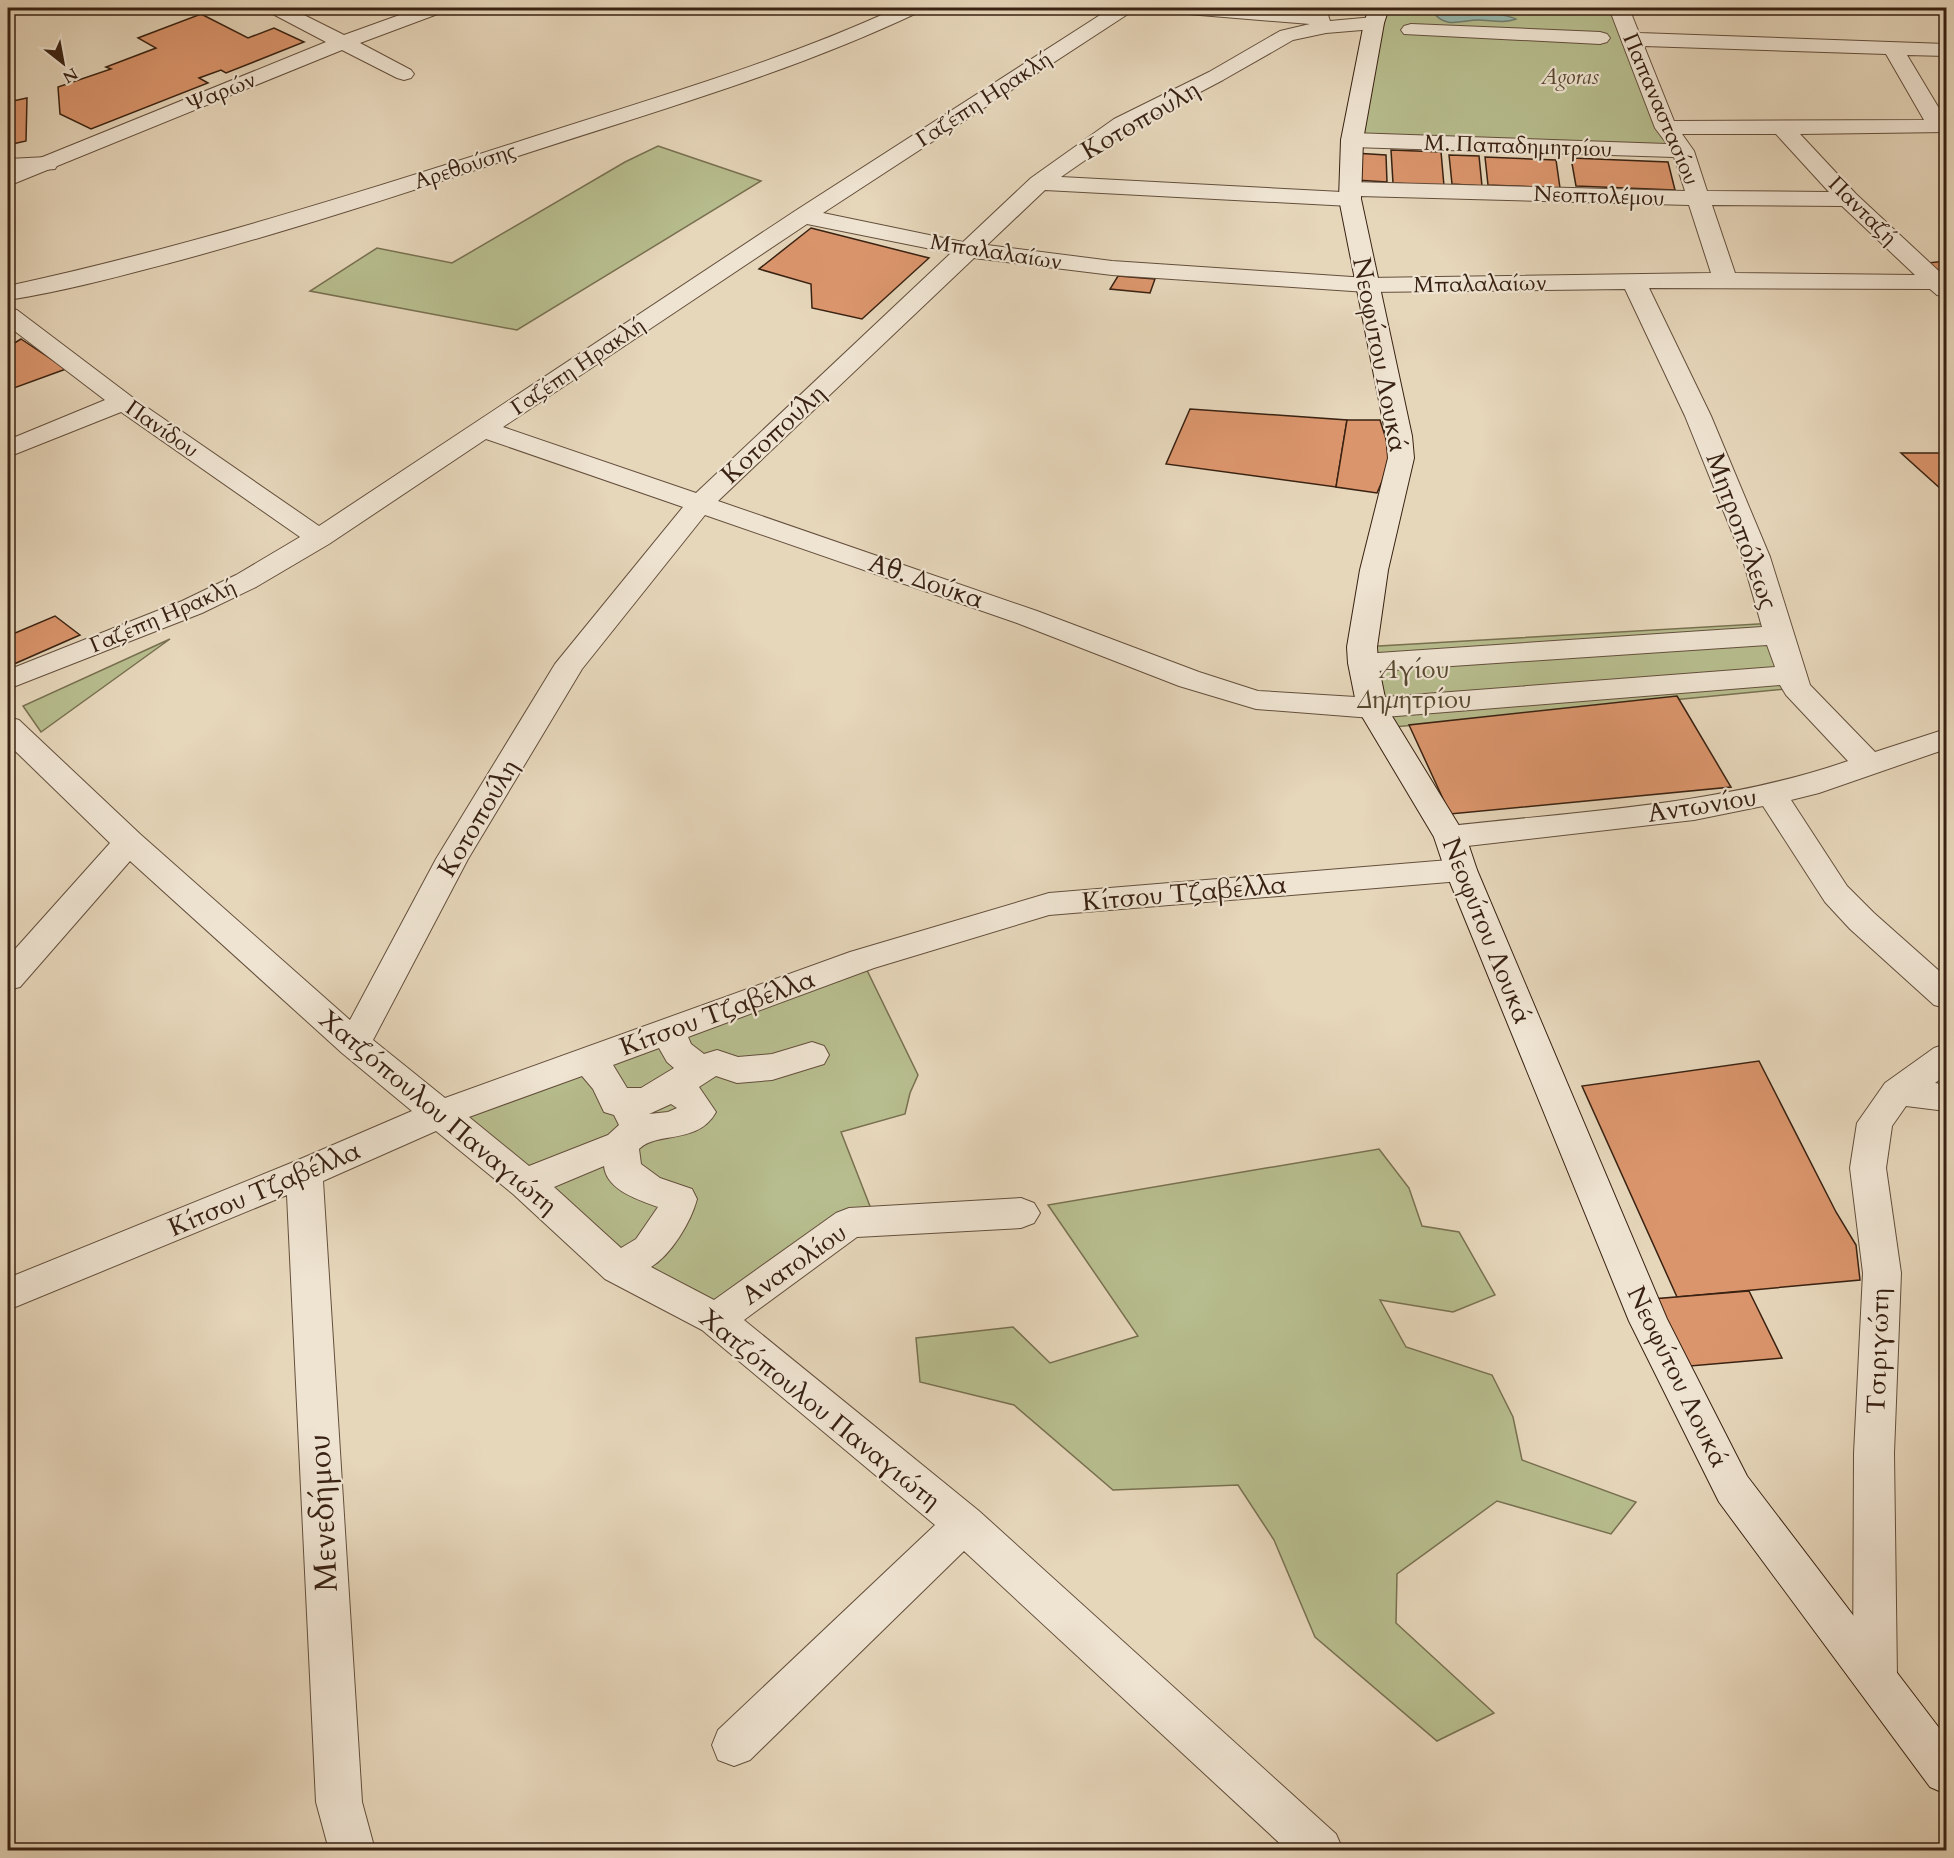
<svg xmlns="http://www.w3.org/2000/svg" width="1954" height="1858" font-family="Cardo,serif">
  <style>
    .green { fill: #b7bd8e; stroke: #787050; stroke-width: 1.5 }
    .water { fill: #96b9af; stroke: #717d70; stroke-width: 1.5 }
    .building { fill: #db956c; stroke: #392212; stroke-width: 1.5 }
    .lines { fill: none; stroke-linecap: round; stroke-linejoin: round }
    .lane-casing { stroke: #644f3c; stroke-width: 2 }
    .street-casing { stroke: #644f3c; stroke-width: 2 }
    .secondary-casing { stroke: #392212; stroke-width: 2 }
    .lane { fill: #efe4d2; fill-rule: evenodd }
    .street { fill: #efe4d2; fill-rule: evenodd }
    .secondary { fill: #efe4d2; fill-rule: evenodd }
    .labels { text-anchor: middle; dominant-baseline: central; stroke-width: 4.5; stroke-linejoin: round; paint-order: stroke }
    .far-park-label { font-size: 22px; font-style: italic; fill: #584931; stroke: #efe4d2 }
    .far-street-label { font-size: 22px; fill: #392212; stroke: #efe4d2 }
    .street-label { font-size: 26px; fill: #392212; stroke: #efe4d2 }
    .park-label { font-size: 26px; font-style: italic; fill: #584931; stroke: #efe4d2 }
    .near-street-label { font-size: 32px; fill: #392212; stroke: #efe4d2 }
  </style>
  <rect width="100%" height="100%" fill="#e6d6ba"/>
  <filter id="stains"><feTurbulence type="fractalNoise" baseFrequency=".00333" numOctaves="4"/><feColorMatrix values="0 0 0 0 .2 0 0 0 0 .09 0 0 0 0 .02 0 0 0 .5 -.17"/></filter>
  <radialGradient id="worn" r=".72"><stop offset=".6" stop-color="#630" stop-opacity="0"/><stop offset="1" stop-color="#630" stop-opacity=".3"/></radialGradient>
  <g class="green">
    <polygon points="1379,8 1619,8 1630,39 1683,151 1352,140 1374,23"/>
    <polygon points="658,146 761,181 517,330 310,291 377,248 452,263 625,162"/>
    <polygon points="1775,623 1796,688 1384,728 1362,647"/>
    <polygon points="170,639 41,732 23,706"/>
    <polygon points="862,960 918,1075 910,1093 905,1114 841,1132 875,1219 716,1319 442,1113"/>
    <polygon points="1379,1149 1409,1188 1422,1226 1459,1232 1495,1295 1453,1312 1380,1300 1406,1347 1492,1375 1513,1417 1522,1460 1636,1502 1611,1534 1497,1501 1397,1574 1396,1623 1494,1713 1437,1741 1315,1637 1274,1540 1238,1485 1113,1490 1014,1405 920,1382 916,1338 1013,1327 1050,1363 1138,1336 1048,1205"/>
  </g>
  <path class="water" d="M 1457,8 C 1465,8 1512,16 1516,19 C 1503,24 1491,20 1478,20 C 1462,20 1446,29 1434,13 L 1434,10 L 1451,13 Z"/>
  <g class="building">
    <polygon points="201,14 248,38 274,28 304,42 226,73 221,70 199,78 208,83 91,129 60,114 58,87 111,69 106,67 156,48 138,38"/>
    <polygon points="27,98 26,141 8,145 8,102"/>
    <polygon points="1391,150 1441,152 1444,186 1393,183"/>
    <polygon points="1354,153 1386,155 1387,182 1355,180"/>
    <polygon points="1449,155 1479,156 1482,186 1452,184"/>
    <polygon points="1485,157 1556,160 1560,188 1488,185"/>
    <polygon points="1571,158 1668,162 1675,190 1576,186"/>
    <polygon points="811,228 929,258 862,319 812,308 811,284 759,269"/>
    <polygon points="1946,261 1946,277 1940,277 1927,263"/>
    <polygon points="1118,276 1155,279 1150,293 1110,289"/>
    <polygon points="21,339 66,369 14,388 8,383 8,347"/>
    <polygon points="1190,409 1347,420 1336,487 1166,464"/>
    <polygon points="1347,420 1380,420 1392,458 1377,493 1336,487"/>
    <polygon points="1901,453 1946,453 1946,490 1942,490"/>
    <polygon points="55,616 80,635 14,664 8,658 8,636"/>
    <polygon points="1677,696 1731,787 1450,814 1409,725"/>
    <polygon points="1759,1061 1836,1212 1856,1245 1860,1280 1677,1297 1582,1086"/>
    <polygon points="1749,1291 1782,1358 1690,1366 1652,1299"/>
  </g>
  <g class="lines">
    <defs>
      <g id="lane">
        <polygon points="1411,24 1600,32 1607,34 1610,38 1607,42 1600,44 1404,34 1401,30 1404,26"/>
        <polygon points="47,157 55,159 58,164 55,169 8,173 8,159"/>
      </g>
      <g id="street">
        <polygon points="266,8 290,8 344,35 419,8 446,8 443,12 360,43 411,70 414,74 411,78 404,80 397,78 342,50 8,186 8,171 326,42 269,12"/>
        <path d="M 897,8 L 922,8 L 919,12 C 788,74 649,113 512,158 C 402,194 292,230 181,260 C 124,275 66,291 8,300 L 8,286 C 188,247 363,192 539,135 C 660,96 782,61 897,8 Z"/>
        <path d="M 1111,8 L 1134,8 L 1131,12 L 823,213 L 963,242 L 1031,178 L 1114,119 L 1209,72 L 1280,31 L 1310,24 L 1188,14 L 1181,12 L 1178,8 L 1255,8 L 1321,13 L 1328,15 L 1330,21 L 1374,17 L 1381,19 L 1384,23 L 1381,27 L 1374,29 L 1326,33 L 1293,40 L 1223,80 L 1130,129 L 1061,177 L 1342,192 L 1340,189 L 1343,184 L 1351,182 L 1685,191 L 1674,157 L 1352,147 L 1344,145 L 1341,140 L 1344,135 L 1352,133 L 1667,144 L 1655,128 L 1609,8 L 1629,8 L 1639,33 L 1946,44 L 1946,56 L 1907,55 L 1946,120 L 1946,132 L 1800,134 L 1856,194 L 1943,275 L 1946,275 L 1946,297 L 1937,295 L 1930,289 L 1649,288 L 1711,416 L 1770,557 L 1810,685 L 1875,752 L 1946,729 L 1946,749 L 1819,793 L 1791,800 L 1847,886 L 1874,913 L 1946,977 L 1946,1008 L 1934,1005 L 1850,929 L 1825,902 L 1763,806 L 1694,820 L 1450,848 L 1439,845 L 1434,837 L 1439,829 L 1450,826 C 1583,811 1721,805 1848,761 L 1786,695 L 1780,685 L 1372,718 L 1256,709 L 1179,686 L 1017,623 L 705,515 L 582,669 L 468,859 L 373,1040 L 445,1098 L 850,952 L 1049,893 L 1461,859 L 1472,862 L 1477,870 L 1472,878 L 1461,881 L 1049,915 L 874,968 L 688,1037 L 691,1044 L 704,1054 L 717,1050 L 738,1057 L 772,1054 L 812,1042 L 824,1046 L 829,1055 L 824,1064 L 772,1080 L 737,1083 L 716,1076 L 699,1087 L 716,1112 C 698,1145 657,1131 639,1149 L 641,1164 L 660,1178 L 692,1189 L 697,1199 C 691,1222 671,1255 651,1267 L 714,1300 L 836,1213 L 849,1208 L 1021,1198 L 1034,1203 L 1040,1213 L 1034,1223 L 1021,1228 L 857,1237 L 744,1320 L 979,1511 L 1336,1834 L 1343,1850 L 1287,1850 L 964,1551 L 750,1760 L 734,1766 L 718,1760 L 712,1745 L 718,1730 L 935,1525 L 702,1330 L 605,1279 L 513,1194 L 436,1131 L 323,1181 L 362,1802 L 375,1850 L 329,1850 L 316,1802 L 287,1195 L 8,1310 L 8,1278 L 291,1163 L 412,1111 L 342,1053 L 130,861 L 20,987 L 8,990 L 8,957 L 110,843 L 8,744 L 8,717 L 19,720 L 140,834 L 350,1020 L 436,859 L 555,664 L 683,507 L 486,439 L 329,544 L 256,587 L 202,613 L 8,689 L 8,670 L 182,601 L 236,575 L 300,537 L 121,412 L 8,457 L 8,440 L 105,400 L 8,326 L 8,308 L 17,310 L 132,397 L 319,526 L 795,211 ZM 1644,46 L 1886,54 L 1924,120 L 1674,121 ZM 1682,134 L 1776,134 L 1829,192 L 1707,191 L 1694,151 ZM 1045,190 L 1350,206 L 1358,204 L 1361,199 L 1359,196 L 1689,205 L 1711,273 L 1367,278 L 1112,261 L 987,245 ZM 1712,205 L 1842,206 L 1915,275 L 1735,273 ZM 807,224 L 951,253 L 696,493 L 503,427 ZM 974,258 L 1112,275 L 1367,292 L 1625,289 L 1685,416 L 1742,557 L 1762,627 L 1363,654 L 1353,657 L 1348,663 L 1353,669 L 1363,672 L 1767,645 L 1775,667 L 1372,698 L 1258,691 L 1199,672 L 1037,611 L 718,501 ZM 659,1048 L 667,1062 L 674,1068 L 641,1088 L 627,1088 L 613,1065 ZM 582,1076 L 593,1089 L 604,1112 L 614,1115 L 619,1125 L 608,1135 L 529,1166 L 469,1117 ZM 671,1104 L 677,1108 L 668,1112 L 649,1114 ZM 604,1166 C 606,1190 639,1200 658,1207 L 636,1239 L 621,1248 L 554,1187 Z"/>
        <polygon points="1946,1044 1946,1075 1935,1083 1946,1085 1946,1111 1906,1106 1892,1126 1886,1168 1901,1273 1894,1453 1897,1678 1890,1692 1875,1698 1860,1692 1853,1678 1854,1453 1863,1273 1850,1168 1857,1123 1885,1083 1934,1048"/>
      </g>
      <polygon id="secondary" points="1369,8 1389,8 1384,23 1363,140 1361,199 1412,436 1414,458 1388,570 1377,647 1378,663 1387,708 1466,837 1477,870 1667,1319 1747,1476 1946,1737 1946,1794 1930,1787 1719,1502 1629,1321 1445,870 1434,837 1357,708 1348,663 1347,647 1360,570 1388,458 1386,436 1339,199 1341,140 1364,23"/>
    </defs>
    <use href="#lane" class="lane-casing"/>
    <use href="#street" class="street-casing"/>
    <use href="#secondary" class="secondary-casing"/>
    <use href="#lane" class="lane"/>
    <use href="#street" class="street"/>
    <use href="#secondary" class="secondary"/>
  </g>
  <g class="labels">
    <g class="far-park-label">
      <text x="1570" y="77">Agoras</text>
    </g>
    <g class="far-street-label">
      <text transform="translate(221 92) rotate(-22)">Ψαρών</text>
      <text transform="translate(984 99) rotate(-33)">Γαζέπη Ηρακλή</text>
      <text transform="translate(1661 109) rotate(67)">Παπαναστασίου</text>
      <text transform="translate(1518 146) rotate(2)">Μ. Παπαδημητρίου</text>
      <text transform="translate(465 166) rotate(-18)">Αρεθούσης</text>
      <text transform="translate(1599 196) rotate(2)">Νεοπτολέμου</text>
      <text transform="translate(1863 211) rotate(45)">Πανταζή</text>
      <text transform="translate(996 252) rotate(9)">Μπαλαλαίων</text>
      <text transform="translate(1480 284) rotate(-1)">Μπαλαλαίων</text>
      <text transform="translate(578 366) rotate(-34)">Γαζέπη Ηρακλή</text>
      <text transform="translate(162 429) rotate(35)">Πανίδου</text>
      <text transform="translate(163 616) rotate(-23)">Γαζέπη Ηρακλή</text>
    </g>
    <g class="street-label">
      <text transform="translate(1140 120) rotate(-30)">Κοτοπούλη</text>
      <text transform="translate(1380 355) rotate(79)">Νεοφύτου Λουκά</text>
      <text transform="translate(773 434) rotate(-43)">Κοτοπούλη</text>
      <text transform="translate(1742 531) rotate(70)">Μητροπόλεως</text>
      <text transform="translate(926 581) rotate(19)">Αθ. Δούκα</text>
      <text transform="translate(1702 805) rotate(-9)">Αντωνίου</text>
      <text transform="translate(478 818) rotate(-59)">Κοτοπούλη</text>
      <text transform="translate(1184 893) rotate(-5)">Κίτσου Τζαβέλλα</text>
      <text transform="translate(1487 931) rotate(68)">Νεοφύτου Λουκά</text>
      <text transform="translate(717 1013) rotate(-20)">Κίτσου Τζαβέλλα</text>
      <text transform="translate(438 1112) rotate(40)">Χατζόπουλου Παναγιώτη</text>
      <text transform="translate(264 1189) rotate(-23)">Κίτσου Τζαβέλλα</text>
      <text transform="translate(794 1264) rotate(-35)">Ανατολίου</text>
      <text transform="translate(1878 1351) rotate(-88)">Τσιριγώτη</text>
      <text transform="translate(1678 1377) rotate(64)">Νεοφύτου Λουκά</text>
      <text transform="translate(820 1409) rotate(39)">Χατζόπουλου Παναγιώτη</text>
    </g>
    <g class="park-label">
      <text x="1414" y="669">Αγίου<tspan x="1414" dy="30">Δημητρίου</tspan></text>
    </g>
    <g class="near-street-label">
      <text transform="translate(323 1513) rotate(-93)">Μενεδήμου</text>
    </g>
  </g>
  <rect width="1954" height="1858" fill="none" stroke="#e6d6ba" stroke-width="30"/>
  <rect x="9" y="9" width="1936" height="1840" fill="none" stroke="#392212" stroke-width="3"/>
  <rect x="15" y="15" width="1924" height="1828" fill="none" stroke="#392212" stroke-width="1.5"/>
  <g transform="translate(63 63) rotate(149)" stroke="#efe4d2" stroke-width="4.5" paint-order="stroke">
  <path d="M0-4.5L10 22L0 15L-10 22Z" fill="#392212"/>
  <text y="-9" font-size="16" font-weight="bold" text-anchor="middle" fill="#392212">N</text>
  </g>
  <rect width="100%" height="100%" filter="url(#stains)"/>
  <rect width="100%" height="100%" fill="url(#worn)"/>
</svg>
